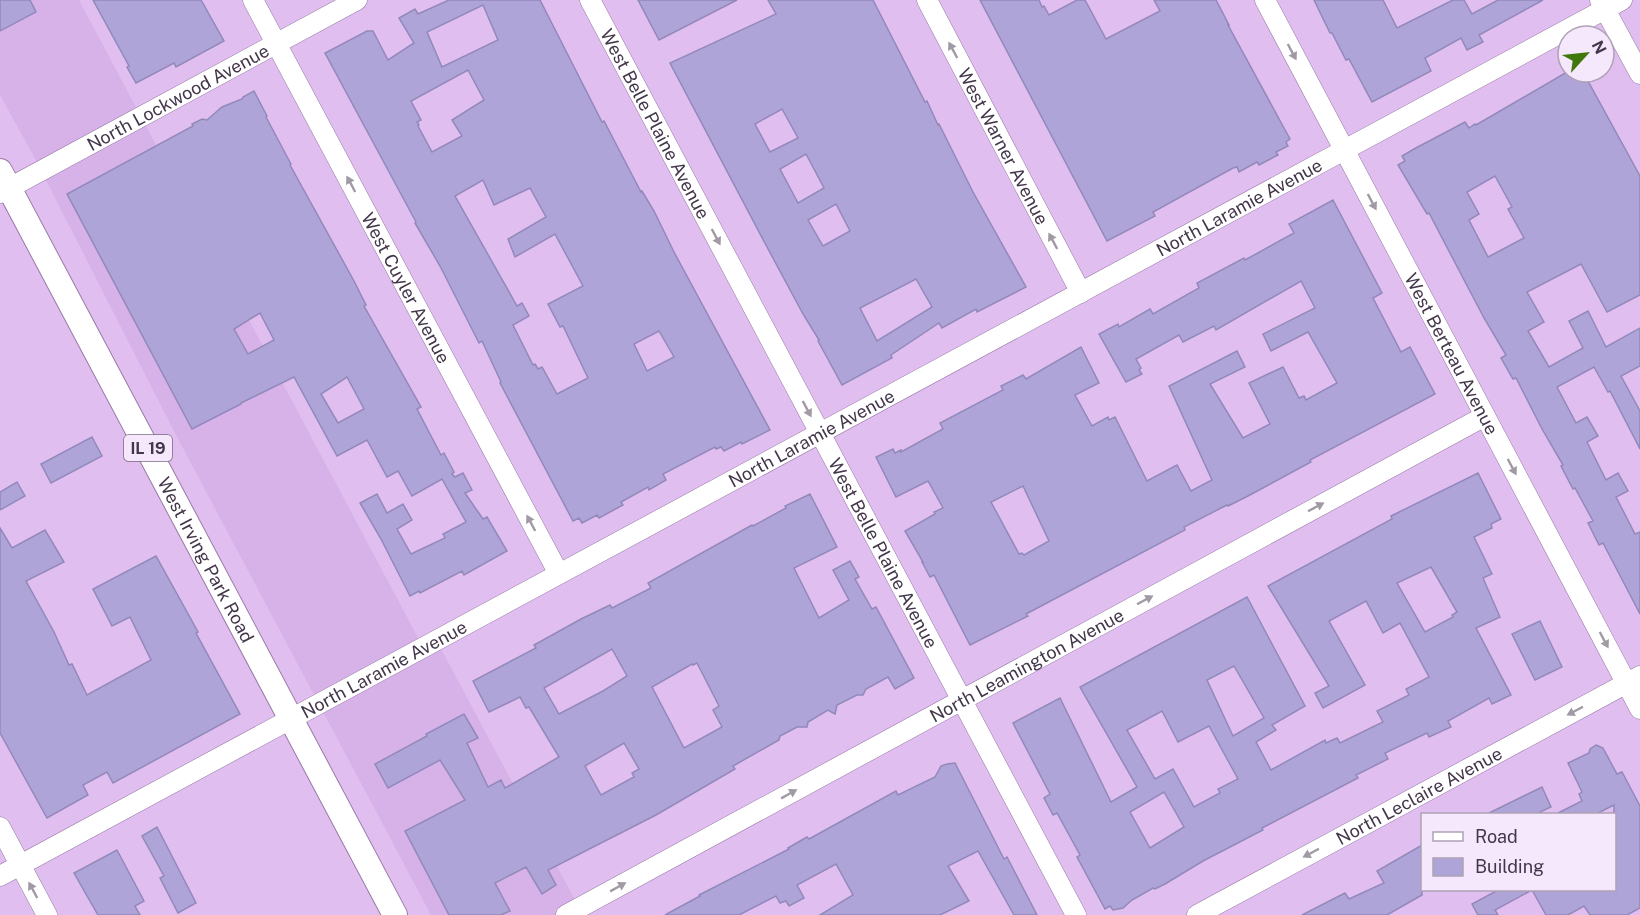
<svg xmlns="http://www.w3.org/2000/svg" width="1640" height="915" font-family="'Public Sans',sans-serif">
  <style>
    .built { fill: #d7b2e9 }
    .building { fill: #afa4d8; stroke: #9388ba; stroke-width: 1.5; fill-rule: evenodd }
    .lines { fill: none; stroke-linecap: round; stroke-linejoin: round }
    .minor-casing { stroke: #9879a6; stroke-width: 21 }
    .major-casing { stroke: #9879a6; stroke-width: 26 }
    .minor { stroke: #fff; stroke-width: 20 }
    .major { stroke: #fff; stroke-width: 24 }
    .oneway { fill: #a19aa4 }
    .labels { text-anchor: middle; dominant-baseline: central; stroke-width: 5; stroke-linejoin: round; paint-order: stroke }
    .shield { fill: #f6e8fc; stroke: #796b7f; stroke-width: 1.5 }
    .shield-label { font-size: 16px; font-weight: bold; fill: #43364a }
    .street-label { font-size: 18px; fill: #43364a; stroke: #f6e8fc }
  </style>
  <rect width="100%" height="100%" fill="#e0bff0"/>
  <polygon class="built" points="0,0 79,0 424,649 438,643 583,915 431,915 177,437 33,155 0,95"/>
  <g class="building">
    <polygon points="0,0 30,0 36,12 0,31"/>
    <polygon points="93,0 201,0 224,41 176,67 174,63 136,83 127,67 129,66"/>
    <path d="M 449,0 L 540,0 L 602,122 L 604,121 L 641,192 L 642,191 L 654,211 L 675,254 L 770,430 L 742,444 L 741,442 L 724,451 L 721,447 L 716,449 L 715,447 L 663,474 L 666,480 L 649,490 L 648,487 L 621,502 L 623,505 L 599,518 L 597,515 L 582,523 L 579,518 L 573,521 L 500,383 L 501,382 L 482,341 L 479,343 L 440,266 L 415,223 L 416,222 L 325,53 L 367,31 L 373,31 L 388,60 L 414,43 L 399,18 L 415,9 L 418,14 ZM 483,5 L 498,40 L 442,67 L 427,32 ZM 468,70 L 484,100 L 452,120 L 462,136 L 432,152 L 418,126 L 419,125 L 417,122 L 421,120 L 411,101 ZM 483,180 L 494,205 L 530,188 L 546,217 L 508,239 L 515,257 L 555,234 L 583,286 L 548,304 L 560,327 L 563,326 L 588,378 L 557,394 L 542,367 L 538,369 L 535,364 L 533,365 L 513,325 L 529,316 L 522,303 L 517,306 L 455,196 ZM 659,331 L 674,357 L 647,371 L 634,344 Z"/>
    <polygon points="638,0 737,0 659,40"/>
    <path d="M 768,0 L 873,0 L 925,102 L 927,101 L 938,125 L 939,124 L 973,192 L 1026,287 L 977,312 L 976,309 L 942,328 L 939,323 L 891,355 L 892,358 L 842,385 L 818,341 L 819,340 L 803,314 L 767,247 L 670,63 L 776,14 ZM 782,109 L 798,138 L 770,152 L 755,124 ZM 806,154 L 824,188 L 798,203 L 780,169 ZM 836,204 L 850,231 L 823,246 L 808,220 ZM 916,279 L 932,307 L 877,341 L 860,308 Z"/>
    <polygon points="980,0 1039,0 1042,7 1044,6 1049,15 1077,0 1085,0 1106,39 1160,11 1154,0 1216,0 1229,25 1228,25 1290,139 1286,142 1288,146 1276,152 1278,155 1259,165 1257,162 1239,172 1237,167 1233,168 1153,212 1155,216 1107,241"/>
    <polygon points="1314,0 1383,0 1397,28 1453,0 1464,0 1472,14 1498,0 1543,0 1479,35 1483,42 1467,50 1461,38 1425,58 1431,71 1372,102 1349,59 1346,60 1332,33 1330,33"/>
    <path d="M 1567,72 L 1583,72 L 1640,176 L 1640,295 L 1607,312 L 1581,264 L 1527,292 L 1544,322 L 1528,331 L 1549,367 L 1583,348 L 1569,321 L 1588,311 L 1606,347 L 1640,328 L 1640,366 L 1621,376 L 1640,411 L 1640,449 L 1610,391 L 1608,392 L 1594,367 L 1557,387 L 1576,423 L 1587,417 L 1598,436 L 1587,442 L 1606,480 L 1618,473 L 1628,491 L 1616,497 L 1635,534 L 1640,532 L 1640,614 L 1603,543 L 1599,545 L 1588,523 L 1593,521 L 1575,488 L 1573,489 L 1561,466 L 1563,465 L 1542,429 L 1516,378 L 1513,379 L 1501,358 L 1506,355 L 1484,318 L 1429,213 L 1427,214 L 1398,165 L 1405,161 L 1402,156 L 1414,149 L 1465,122 L 1469,128 L 1475,124 L 1476,125 ZM 1495,176 L 1512,207 L 1508,209 L 1524,238 L 1488,257 L 1469,220 L 1479,214 L 1467,192 Z"/>
    <path d="M 254,91 L 267,116 L 266,117 L 291,164 L 290,165 L 354,281 L 366,305 L 364,306 L 421,407 L 417,409 L 441,455 L 444,453 L 454,472 L 452,474 L 455,477 L 463,473 L 472,490 L 465,493 L 483,519 L 487,517 L 507,551 L 464,575 L 462,571 L 420,593 L 419,591 L 410,596 L 381,539 L 360,503 L 377,494 L 387,513 L 403,504 L 412,520 L 397,529 L 411,554 L 445,538 L 443,534 L 466,522 L 442,479 L 412,496 L 398,471 L 387,477 L 367,440 L 337,456 L 294,377 L 241,403 L 241,404 L 192,429 L 67,194 L 193,126 L 192,124 L 202,119 L 207,120 L 222,107 L 242,99 L 243,97 ZM 260,313 L 274,340 L 248,354 L 234,329 ZM 347,377 L 364,409 L 338,423 L 321,394 Z"/>
    <path d="M 1333,200 L 1382,293 L 1373,298 L 1401,352 L 1410,347 L 1435,394 L 1310,460 L 1311,462 L 1248,496 L 1228,506 L 1227,505 L 1184,527 L 1185,530 L 1026,614 L 1028,616 L 970,645 L 934,575 L 930,577 L 922,562 L 923,562 L 905,531 L 935,514 L 934,512 L 943,508 L 928,481 L 896,497 L 876,457 L 893,449 L 895,453 L 901,450 L 901,452 L 943,429 L 940,423 L 1003,390 L 1001,386 L 1023,375 L 1026,379 L 1081,347 L 1099,383 L 1075,395 L 1092,426 L 1108,417 L 1109,420 L 1115,417 L 1147,481 L 1177,465 L 1191,491 L 1212,480 L 1169,386 L 1237,351 L 1245,367 L 1210,384 L 1243,438 L 1270,424 L 1249,383 L 1283,367 L 1299,398 L 1304,396 L 1306,400 L 1337,383 L 1308,332 L 1271,351 L 1263,334 L 1315,308 L 1301,281 L 1216,330 L 1214,326 L 1183,342 L 1179,335 L 1136,359 L 1141,368 L 1139,370 L 1142,374 L 1126,382 L 1099,334 L 1118,324 L 1119,327 L 1150,309 L 1153,314 L 1199,288 L 1197,283 L 1244,258 L 1245,260 L 1294,233 L 1289,224 ZM 1023,486 L 1049,541 L 1024,555 L 1022,553 L 1019,554 L 991,502 Z"/>
    <polygon points="92,437 102,456 51,483 41,464"/>
    <path d="M 1478,473 L 1501,519 L 1491,524 L 1492,528 L 1474,537 L 1492,574 L 1483,578 L 1500,617 L 1476,628 L 1511,695 L 1492,704 L 1489,698 L 1448,721 L 1451,727 L 1429,737 L 1427,733 L 1385,753 L 1388,759 L 1356,775 L 1358,778 L 1262,828 L 1263,830 L 1203,861 L 1165,884 L 1155,889 L 1153,888 L 1132,900 L 1123,908 L 1113,910 L 1110,906 L 1105,909 L 1077,857 L 1080,855 L 1057,813 L 1053,815 L 1044,798 L 1050,794 L 1013,723 L 1060,698 L 1111,802 L 1137,787 L 1080,687 L 1247,597 L 1305,706 L 1272,725 L 1276,730 L 1256,742 L 1271,770 L 1325,740 L 1326,743 L 1337,738 L 1340,743 L 1383,722 L 1377,711 L 1409,695 L 1406,689 L 1429,677 L 1400,623 L 1383,633 L 1366,601 L 1329,621 L 1365,685 L 1323,708 L 1315,693 L 1329,686 L 1268,586 L 1392,519 L 1391,516 ZM 1431,567 L 1457,612 L 1452,615 L 1453,617 L 1425,632 L 1397,583 ZM 1234,666 L 1264,718 L 1233,736 L 1207,680 ZM 1162,711 L 1178,742 L 1209,726 L 1238,779 L 1218,789 L 1220,793 L 1194,807 L 1173,769 L 1155,779 L 1127,730 ZM 1164,792 L 1184,827 L 1150,848 L 1130,812 Z"/>
    <polygon points="17,482 25,496 0,510 0,492"/>
    <path d="M 810,494 L 837,547 L 794,568 L 819,618 L 849,600 L 833,570 L 850,561 L 859,577 L 855,579 L 872,609 L 876,607 L 914,678 L 895,689 L 888,677 L 866,689 L 863,695 L 857,695 L 837,705 L 835,714 L 828,710 L 808,722 L 807,727 L 797,727 L 780,736 L 779,740 L 733,766 L 735,769 L 656,815 L 548,870 L 556,885 L 542,894 L 526,867 L 495,883 L 510,911 L 501,915 L 449,915 L 405,831 L 465,800 L 440,760 L 388,788 L 375,764 L 427,736 L 426,734 L 464,714 L 478,738 L 467,743 L 488,787 L 501,780 L 505,788 L 559,757 L 529,707 L 526,708 L 520,697 L 489,712 L 473,681 L 536,648 L 534,645 L 581,619 L 610,605 L 612,608 L 651,588 L 648,583 L 752,525 L 753,526 L 786,508 L 785,506 ZM 612,649 L 627,676 L 603,691 L 559,714 L 544,688 ZM 697,663 L 719,706 L 713,710 L 722,727 L 684,748 L 652,687 L 692,664 L 693,665 ZM 624,743 L 639,769 L 632,773 L 634,777 L 601,795 L 585,766 Z"/>
    <polygon points="0,528 12,548 45,530 64,562 26,581 54,632 69,665 72,664 87,695 151,660 130,617 112,626 93,589 156,556 198,632 196,633 240,714 113,783 107,772 83,785 88,795 47,818 0,733"/>
    <polygon points="1540,621 1562,667 1535,680 1512,634"/>
    <polygon points="1596,745 1603,748 1617,774 1622,772 1640,806 1640,908 1627,915 1590,915 1584,906 1568,915 1546,915 1532,890 1495,910 1498,915 1478,915 1472,904 1498,890 1614,890 1614,805 1596,814 1556,814 1582,801 1579,794 1582,792 1568,763 1589,753 1590,749"/>
    <polygon points="955,763 1004,859 1007,857 1037,915 1014,915 978,851 948,866 969,901 940,915 820,915 853,895 836,864 797,885 804,898 789,906 786,901 780,903 776,896 739,915 665,915 700,896 699,895 789,849 788,848 807,837 809,839 896,791 898,795 935,777 941,766 947,764"/>
    <polygon points="1542,787 1551,807 1536,814 1487,814"/>
    <polygon points="157,827 196,903 178,913 160,878 164,876 142,836"/>
    <polygon points="1422,845 1422,895 1387,915 1302,915 1345,893 1349,899 1384,883 1377,871"/>
    <polygon points="117,850 144,901 135,906 140,915 98,915 74,873"/>
  </g>
  <g class="lines">
    <defs>
      <g id="minor">
        <path id="s1" d="M 253,0 L 559,574"/>
        <path id="s2" d="M 590,0 L 1076,915"/>
        <path id="s3" d="M 927,0 L 1081,293"/>
        <path id="s4" d="M 1265,0 L 1640,709"/>
        <polyline points="1600,0 1640,74"/>
        <path id="s5" d="M 0,193 L 357,0"/>
        <polyline points="0,827 47,915"/>
        <path id="s6" d="M 0,876 L 1622,0"/>
        <path id="s7" d="M 566,915 L 1485,416"/>
        <path id="s8" d="M 1197,915 L 1640,676"/>
      </g>
      <g id="major">
        <path id="s9" d="M 0,171 L 395,915"/>
      </g>
    </defs>
    <use href="#minor" class="minor-casing"/>
    <use href="#major" class="major-casing"/>
    <use href="#minor" class="minor"/>
    <use href="#major" class="major"/>
  </g>
  <defs><path id="oneway-solid" d="M-6-.8H1V-3.2L6.5 0L1 3.2V.8H-6Z" transform="scale(1.5)"/></defs>
  <g class="oneway">
    <use href="#oneway-solid" transform="translate(953 50) rotate(-118)"/>
    <use href="#oneway-solid" transform="translate(1292 52) rotate(62)"/>
    <use href="#oneway-solid" transform="translate(351 184) rotate(-118)"/>
    <use href="#oneway-solid" transform="translate(1372 202) rotate(62)"/>
    <use href="#oneway-solid" transform="translate(716 237) rotate(62)"/>
    <use href="#oneway-solid" transform="translate(1053 241) rotate(-118)"/>
    <use href="#oneway-solid" transform="translate(807 409) rotate(62)"/>
    <use href="#oneway-solid" transform="translate(1512 467) rotate(62)"/>
    <use href="#oneway-solid" transform="translate(1316 507) rotate(-28)"/>
    <use href="#oneway-solid" transform="translate(531 523) rotate(-118)"/>
    <use href="#oneway-solid" transform="translate(1145 600) rotate(-28)"/>
    <use href="#oneway-solid" transform="translate(1604 640) rotate(62)"/>
    <use href="#oneway-solid" transform="translate(1575 711) rotate(152)"/>
    <use href="#oneway-solid" transform="translate(789 794) rotate(-29)"/>
    <use href="#oneway-solid" transform="translate(1311 853) rotate(152)"/>
    <use href="#oneway-solid" transform="translate(618 887) rotate(-29)"/>
    <use href="#oneway-solid" transform="translate(33 890) rotate(-118)"/>
  </g>
  <g class="labels">
    <rect class="shield" x="124" y="435" width="48" height="26" rx="4.5"/>
    <g class="shield-label">
      <text x="148" y="448">IL 19</text>
    </g>
    <g class="street-label">
      <text stroke="none"><textPath href="#s5" startOffset="202">North Lockwood Avenue</textPath></text>
      <text stroke="none"><textPath href="#s2" startOffset="140">West Belle Plaine Avenue</textPath></text>
      <text stroke="none"><textPath href="#s3" startOffset="165">West Warner Avenue</textPath></text>
      <text stroke="none"><textPath href="#s6" startOffset="1408">North Laramie Avenue</textPath></text>
      <text stroke="none"><textPath href="#s1" startOffset="326">West Cuyler Avenue</textPath></text>
      <text stroke="none"><textPath href="#s4" startOffset="400">West Berteau Avenue</textPath></text>
      <text stroke="none"><textPath href="#s6" startOffset="922">North Laramie Avenue</textPath></text>
      <text stroke="none"><textPath href="#s2" startOffset="626">West Belle Plaine Avenue</textPath></text>
      <text stroke="none"><textPath href="#s9" startOffset="440">West Irving Park Road</textPath></text>
      <text stroke="none"><textPath href="#s7" startOffset="524">North Leamington Avenue</textPath></text>
      <text stroke="none"><textPath href="#s6" startOffset="436">North Laramie Avenue</textPath></text>
      <text stroke="none"><textPath href="#s8" startOffset="252">North Leclaire Avenue</textPath></text>
    </g>
  </g>
  <rect x="1421" y="813" width="195" height="78" fill="#f6e8fc" stroke="#aea1b5" stroke-width="1.5"/>
  <rect x="1433" y="832" width="30" height="9" fill="#ffffff" stroke="#aea1b5" stroke-width="1.5"/>
  <text x="1475" y="843" font-size="18" fill="#43364a">Road</text>
  <rect x="1433" y="858" width="30" height="18" fill="#afa4d8" stroke="#aea1b5" stroke-width="1.5"/>
  <text x="1475" y="873" font-size="18" fill="#43364a">Building</text>
  <g transform="translate(1586 54) rotate(63)"><circle r="28" fill="#f6e8fc" stroke="#aea1b5" stroke-width="1.5"/>
  <path d="M0-4.5L10 22L0 15L-10 22Z" fill="#40780b"/>
  <text y="-9" font-size="16" font-weight="bold" text-anchor="middle" fill="#43364a">N</text>
  </g>
</svg>
